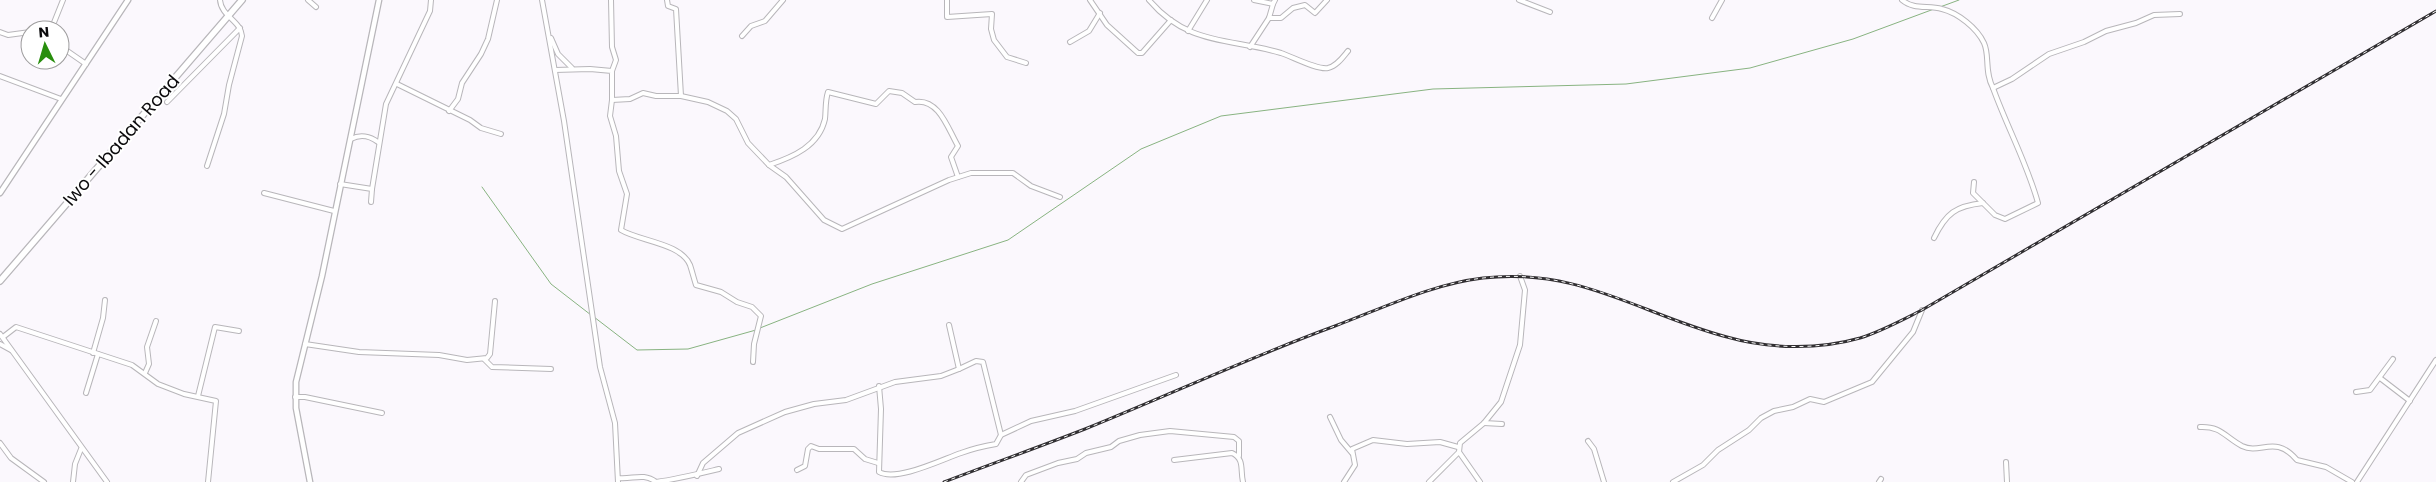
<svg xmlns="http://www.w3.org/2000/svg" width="2436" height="482" font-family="Poppins,sans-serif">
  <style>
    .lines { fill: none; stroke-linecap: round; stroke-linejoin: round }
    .stream { stroke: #88b381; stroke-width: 1 }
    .minor-casing { stroke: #b8b6ba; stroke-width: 6 }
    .tertiary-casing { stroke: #b8b6ba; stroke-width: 7 }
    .primary-casing { stroke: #b8b6ba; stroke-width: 8 }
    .minor { stroke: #fff; stroke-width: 4 }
    .tertiary { stroke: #fff; stroke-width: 4.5 }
    .primary { stroke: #fff; stroke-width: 5.5 }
    .rail-casing { stroke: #312f32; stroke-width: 3 }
    .rail { stroke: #fff; stroke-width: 1; stroke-dasharray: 4; stroke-linecap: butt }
    .labels { text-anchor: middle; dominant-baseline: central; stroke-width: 4; stroke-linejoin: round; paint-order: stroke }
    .street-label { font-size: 18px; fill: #0c0b0d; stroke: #fff }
  </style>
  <rect width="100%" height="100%" fill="#fbf8fd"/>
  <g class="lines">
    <g class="stream">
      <polyline points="1940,7 1959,0"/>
      <polyline points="482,187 551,284 591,315"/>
      <polyline points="594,317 637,350 688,349 756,330"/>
      <polyline points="760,328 872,284 1008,240 1141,149 1221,116 1433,89 1626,84 1750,68 1853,39 1934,9"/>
    </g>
    <defs>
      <g id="minor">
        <polyline points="308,0 316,7"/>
        <polyline points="542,0 564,121 600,367 615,423 618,482"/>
        <polyline points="611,0 612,47 616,60 612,71"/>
        <polyline points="667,0 668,6 676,9 681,96"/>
        <polyline points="947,0 947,17 992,14 991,29 994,40 1007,57 1026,63"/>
        <polyline points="1090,0 1107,25 1138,53 1142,53 1171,20"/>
        <path d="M 1149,0 C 1188,46 1230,38 1281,53 C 1293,57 1317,70 1328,68 C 1337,66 1343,57 1348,51"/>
        <polyline points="1254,0 1273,4 1275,0"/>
        <polyline points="1519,0 1550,12"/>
        <path d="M 1902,0 C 1914,10 1928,5 1942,9 C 1958,13 1977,28 1984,43 C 1990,56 1984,71 1993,88 L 2012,79 L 2049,54 L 2084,42 L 2106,31 L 2136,23 L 2154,15 L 2180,14"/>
        <polyline points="1269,18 1281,18 1293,8 1305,5 1315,13 1327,0"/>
        <polyline points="1712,18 1722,0"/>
        <polyline points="51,30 63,0"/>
        <polyline points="1188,31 1207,0"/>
        <polyline points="0,32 8,35 30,32"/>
        <polyline points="742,36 751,26 765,21 783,0"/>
        <polyline points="551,38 558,54 572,68"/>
        <polyline points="1070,42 1089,31 1100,13"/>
        <polyline points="60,46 86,64"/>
        <polyline points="1250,47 1269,18 1273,4"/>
        <path d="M 555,70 L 590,69 L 612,71 L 612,100 L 630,99 L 643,93 L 656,96 L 681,96 L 708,102 L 727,111 L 736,119 L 748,143 L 769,165 C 793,157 819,146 825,119 C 826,110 825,101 828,92 L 876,104 L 889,91 L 902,93 L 915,102 C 939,98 948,129 958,146 L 951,157 L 958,177"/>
        <polyline points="0,76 61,99"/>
        <polyline points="397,84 470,120 481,128 501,134"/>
        <path d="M 612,100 L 610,116 L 616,136 L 619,171 L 627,194 L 621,230 C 639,241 681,243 690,265 C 692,271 694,279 696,285 L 721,292 L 737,302 L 752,307 L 761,316 L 754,344 L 753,362"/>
        <polyline points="167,102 240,28"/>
        <polyline points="449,111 458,99 462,83 481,54 488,39 497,0"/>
        <path d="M 351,139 C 360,134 370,136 378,142"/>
        <polyline points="769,165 786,177 824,220 842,229 949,180 971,173 1013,173 1031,186 1060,197"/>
        <path d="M 207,166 L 224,114 L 229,85 L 242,36 C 241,21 221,16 220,0"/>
        <path d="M 1974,182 L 1973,193 L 1995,215 L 2005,219 L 2038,203 C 2027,163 2007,127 1993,88"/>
        <polyline points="340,184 372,189 371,202"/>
        <polyline points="372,189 386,104 430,11 431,0"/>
        <polyline points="264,193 334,211"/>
        <path d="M 1934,238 C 1946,213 1956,206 1983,203"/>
        <polyline points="0,334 107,482"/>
        <polyline points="3,337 16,327 132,365 158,384 184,394 216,401 208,482"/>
        <polyline points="0,344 11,350"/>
        <polyline points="305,344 359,352 439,355 467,360 487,358 490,354 495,301"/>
        <polyline points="93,353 103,318 105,300"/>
        <polyline points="484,359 492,367 551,369"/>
        <polyline points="959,369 976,361 983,362 1001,435"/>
        <polyline points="145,373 149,364 147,347 156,321"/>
        <polyline points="2380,378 2410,401"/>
        <path d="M 879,386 L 881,409 L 879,472 C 897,482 943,459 961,453 C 972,449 984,446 996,444 L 1001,435 L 1031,421 L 1075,411 L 1176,375"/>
        <polyline points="2356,392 2370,390 2393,359"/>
        <polyline points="86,393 98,354"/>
        <polyline points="198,396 215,327 239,331"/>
        <polyline points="295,397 305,397 382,413"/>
        <polyline points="1330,417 1341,440 1352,453"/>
        <polyline points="1484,423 1502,424"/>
        <path d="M 2200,427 C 2221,426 2225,437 2242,446 C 2261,455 2275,434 2297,460 L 2326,467 L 2352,482"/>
        <polyline points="1588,441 1594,449 1604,482"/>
        <polyline points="0,443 11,458 44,482"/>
        <path d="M 1174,460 L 1232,453 C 1245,459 1240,470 1243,482"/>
        <polyline points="2006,462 2007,482"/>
        <polyline points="797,470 805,466 808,449 811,446 819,449 854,449 865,459 878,463"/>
        <polyline points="697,476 703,463 738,433 785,412 814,404 846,400 895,382 941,376 959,369 949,325"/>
        <path d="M 618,478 C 632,480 643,472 656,482 C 678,479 698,474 719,469"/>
        <polyline points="73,482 75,464 81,449"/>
        <polyline points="1021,482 1026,475 1058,463 1077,459 1086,453 1111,447 1119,441 1140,435 1170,431 1234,437 1239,441 1239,456"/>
        <polyline points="1344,482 1355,465 1352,449 1373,440 1407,444 1440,442 1458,447"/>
        <polyline points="1429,482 1459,452"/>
        <polyline points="1480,482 1459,452 1460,443 1484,423 1501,402 1520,345 1525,290 1520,276"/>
        <polyline points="1673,482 1703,465 1718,450 1749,430 1761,418 1774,411 1793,407 1810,399 1824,402 1872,382 1913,332 1922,310"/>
        <polyline points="1879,482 1881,479"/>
        <polyline points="2357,482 2436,360"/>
      </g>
      <g id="tertiary">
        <polyline points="0,193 128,0"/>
        <polyline points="310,482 296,408 296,382 322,276 379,0"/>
      </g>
      <polyline id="primary" points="0,281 242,0"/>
    </defs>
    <use href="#minor" class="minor-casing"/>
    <use href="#tertiary" class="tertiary-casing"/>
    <use href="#primary" class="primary-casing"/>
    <use href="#minor" class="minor"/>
    <use href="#tertiary" class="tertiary"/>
    <use href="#primary" class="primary"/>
    <defs>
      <path id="rail" d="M 944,482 C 991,464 1039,447 1085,429 C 1169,395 1250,357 1335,326 C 1383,308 1432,284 1483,278 C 1579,267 1640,314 1727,337 C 1769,349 1818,350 1860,338 C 1882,331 1902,320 1922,310 L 2436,11"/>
    </defs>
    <use href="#rail" class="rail-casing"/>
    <use href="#rail" class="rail"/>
  </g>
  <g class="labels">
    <g class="street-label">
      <text transform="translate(121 140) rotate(-49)">Iwo - Ibadan Road</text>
    </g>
  </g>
  <g transform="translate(45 45) rotate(355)"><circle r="24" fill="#ffffff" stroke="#9e9d9e"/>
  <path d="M0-4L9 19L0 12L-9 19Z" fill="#288e0d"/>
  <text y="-8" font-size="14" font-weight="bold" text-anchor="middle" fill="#0c0b0d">N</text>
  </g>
</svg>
